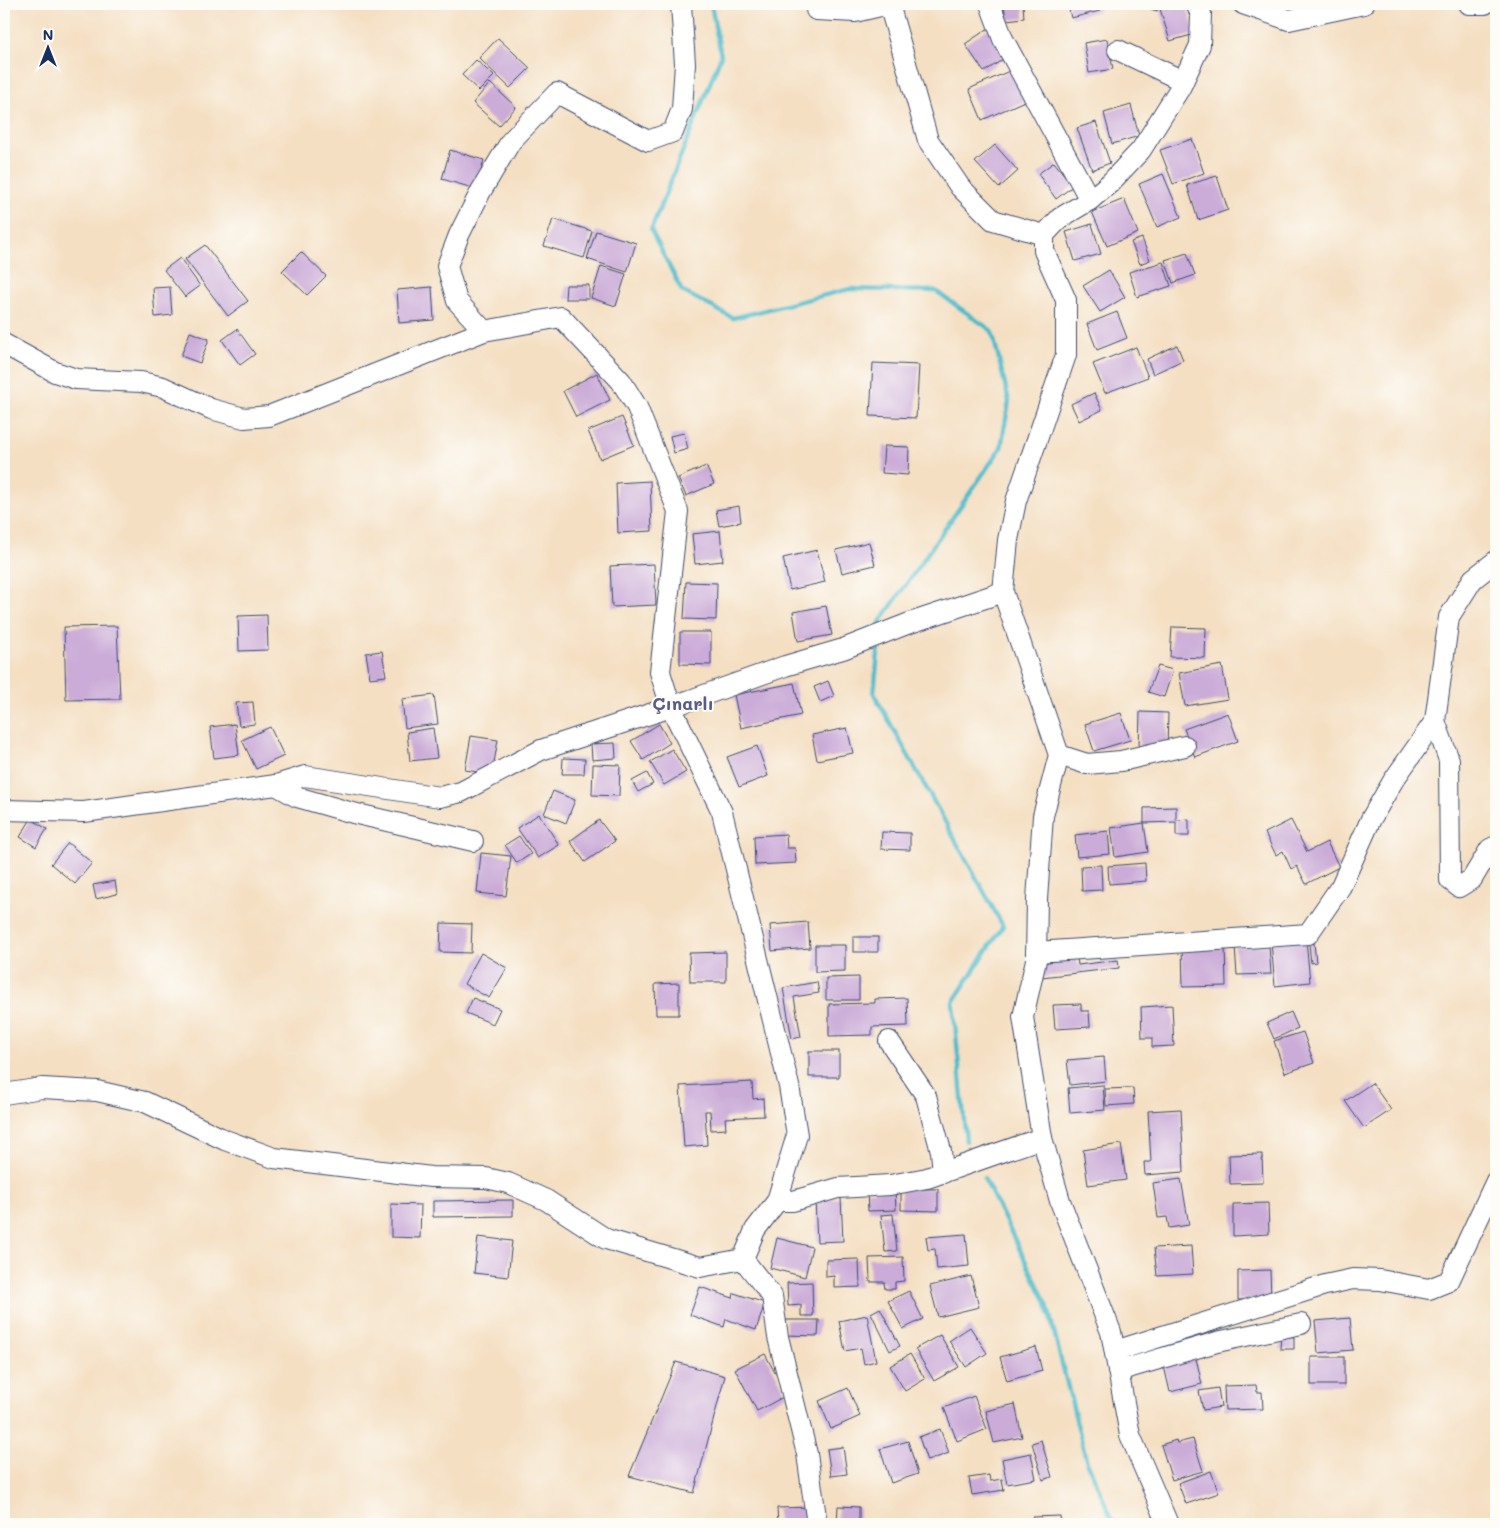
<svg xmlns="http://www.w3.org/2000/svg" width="1500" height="1528" font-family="Mali,sans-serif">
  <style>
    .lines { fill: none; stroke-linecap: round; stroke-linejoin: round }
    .stream { stroke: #4fbbca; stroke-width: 4.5 }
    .building { fill: #cbacd8 }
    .minor-casing { stroke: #3c496d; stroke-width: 22 }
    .minor { stroke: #fff; stroke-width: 20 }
    .labels { text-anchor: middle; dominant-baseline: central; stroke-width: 4; stroke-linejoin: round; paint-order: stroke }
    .quarter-label { font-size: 18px; font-weight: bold; fill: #595b89; stroke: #fdfcf7 }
  </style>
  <rect width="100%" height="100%" fill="#fdfcf7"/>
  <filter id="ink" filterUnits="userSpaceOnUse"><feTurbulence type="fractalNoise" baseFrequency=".02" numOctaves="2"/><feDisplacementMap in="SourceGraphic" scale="10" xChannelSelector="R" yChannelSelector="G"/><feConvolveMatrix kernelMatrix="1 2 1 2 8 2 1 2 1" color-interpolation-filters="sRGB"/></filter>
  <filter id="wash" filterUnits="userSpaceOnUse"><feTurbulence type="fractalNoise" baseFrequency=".0096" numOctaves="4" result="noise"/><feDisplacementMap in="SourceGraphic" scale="20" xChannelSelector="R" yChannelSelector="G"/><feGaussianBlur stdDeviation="1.12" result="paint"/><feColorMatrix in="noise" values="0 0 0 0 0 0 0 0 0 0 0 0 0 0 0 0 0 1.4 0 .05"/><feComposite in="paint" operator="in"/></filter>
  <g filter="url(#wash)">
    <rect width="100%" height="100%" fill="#f4dfc2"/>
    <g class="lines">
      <g class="stream">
        <polyline points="711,4 721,56 651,230 682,291 733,318 850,289 936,291 992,331 1009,401 1001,448 880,622 880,629"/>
        <polyline points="879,642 874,694 1003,926 953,1002 966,1141"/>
        <polyline points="984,1178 1047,1304 1086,1459 1114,1524"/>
      </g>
    </g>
    <g id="blocks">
      <g class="building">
        <polygon points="1004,4 1023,4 1024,18 1006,20"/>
        <polygon points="1073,4 1098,4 1100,11 1071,18 1068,5"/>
        <polygon points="1136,4 1160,4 1157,11"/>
        <polygon points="1178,4 1186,4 1195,34 1170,41 1160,9"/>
        <polygon points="989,28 1008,56 984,72 965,44"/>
        <polygon points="498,38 530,68 510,88 479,58"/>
        <polygon points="1107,39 1113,69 1089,73 1084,43"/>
        <polygon points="476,60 494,76 479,91 462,75"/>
        <polygon points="1016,68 1029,99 982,120 969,89"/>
        <polygon points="490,83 516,107 499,126 473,103"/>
        <polygon points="1131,105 1139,136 1112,144 1104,113"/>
        <polygon points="1096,122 1110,163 1092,170 1077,128"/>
        <polygon points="1192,139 1204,173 1173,184 1160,150"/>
        <polygon points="995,145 1018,171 999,188 975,162"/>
        <polygon points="450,150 484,160 476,189 442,179"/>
        <polygon points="1054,162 1073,186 1056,199 1038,174"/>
        <polygon points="1163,174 1181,217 1157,227 1139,184"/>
        <polygon points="1217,176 1228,210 1198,220 1187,185"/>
        <polygon points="1124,199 1138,233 1107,246 1092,212"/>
        <polygon points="553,219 592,231 584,258 544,246"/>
        <polygon points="1092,224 1101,254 1075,261 1066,232"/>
        <polygon points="596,231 636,243 627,272 587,259"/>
        <polygon points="1142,238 1150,260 1140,264 1131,242"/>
        <polygon points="205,245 248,301 228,316 185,259"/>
        <polygon points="301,252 326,276 307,295 282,271"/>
        <polygon points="1187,253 1195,275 1173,283 1165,260"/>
        <polygon points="180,258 200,286 185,297 164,270"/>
        <polygon points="1163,262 1171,286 1137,297 1129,272"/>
        <polygon points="601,266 626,274 616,306 591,298"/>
        <polygon points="1109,270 1125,297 1100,312 1083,286"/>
        <polygon points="566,285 589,285 589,299 565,299"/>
        <polygon points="170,287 172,315 155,317 153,288"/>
        <polygon points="432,287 434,320 399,323 397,290"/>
        <polygon points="1117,312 1127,338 1097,350 1087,324"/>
        <polygon points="237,329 255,354 240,365 222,340"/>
        <polygon points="190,332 209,339 200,363 181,356"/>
        <polygon points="1177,345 1183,360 1153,374 1147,359"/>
        <polygon points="1136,347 1148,377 1105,393 1093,364"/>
        <polygon points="873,363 919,365 916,418 870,416"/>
        <polygon points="597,373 610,400 576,417 563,391"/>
        <polygon points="1094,393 1102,410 1079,421 1071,404"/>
        <polygon points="622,417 634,445 600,459 588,431"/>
        <polygon points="684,433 688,449 674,453 670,436"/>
        <polygon points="884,446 909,447 908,475 882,473"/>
        <polygon points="706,466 714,484 686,496 678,478"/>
        <polygon points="650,481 652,531 618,533 616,483"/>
        <polygon points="739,506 741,522 719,526 716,510"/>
        <polygon points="720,531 723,561 695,564 692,534"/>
        <polygon points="869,542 875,565 842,573 836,550"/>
        <polygon points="817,550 825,582 790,590 783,558"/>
        <polygon points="654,564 656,605 612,607 610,566"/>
        <polygon points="686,582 717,583 716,620 684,619"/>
        <polygon points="826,606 832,635 798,641 793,612"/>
        <polygon points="267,615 268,650 239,651 238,616"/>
        <polygon points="117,626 120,699 66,700 64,627"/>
        <polygon points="1172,627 1206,628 1205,658 1170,657"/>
        <polygon points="680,632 711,632 711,665 680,664"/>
        <polygon points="382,651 386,676 370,678 366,653"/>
        <polygon points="1222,665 1228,699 1185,706 1179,673"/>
        <polygon points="1158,666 1173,670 1164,697 1148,692"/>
        <polygon points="828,681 834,696 820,702 814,687"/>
        <polygon points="794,683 801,715 741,728 734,695"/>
        <polygon points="434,695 438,724 405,728 402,699"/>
        <polygon points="253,702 255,724 239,726 236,703"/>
        <polygon points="1140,712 1168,713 1167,749 1139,748"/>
        <polygon points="1121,713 1130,740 1094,751 1085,724"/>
        <polygon points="1228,713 1238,741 1195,757 1184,729"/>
        <polygon points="235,724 239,755 214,758 210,727"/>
        <polygon points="659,724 670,743 643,760 631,741"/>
        <polygon points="270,727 284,756 256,769 242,740"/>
        <polygon points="433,728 437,758 410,761 407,732"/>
        <polygon points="847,728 853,753 817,760 812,735"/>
        <polygon points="471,736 498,740 492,774 465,770"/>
        <polygon points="615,743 616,758 592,760 591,744"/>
        <polygon points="757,746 768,776 739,787 727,757"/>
        <polygon points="672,749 686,772 664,785 650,762"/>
        <polygon points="563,758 585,759 584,774 562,774"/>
        <polygon points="593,764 620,765 619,796 592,795"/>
        <polygon points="647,773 653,784 638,792 632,781"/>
        <polygon points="553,791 575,800 566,823 544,814"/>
        <polygon points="1176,807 1176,820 1189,819 1189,836 1176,836 1176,822 1144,823 1144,808"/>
        <polygon points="539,814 559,845 538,858 517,828"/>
        <polygon points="31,819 47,829 36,847 20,837"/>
        <polygon points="599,820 615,841 585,862 570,841"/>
        <polygon points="1291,820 1307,852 1327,842 1339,867 1306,884 1297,866 1291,869 1283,851 1276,855 1265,833"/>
        <polygon points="1144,823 1148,852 1115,857 1111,828"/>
        <polygon points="1108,831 1110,854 1077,857 1075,835"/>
        <polygon points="882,832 910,833 910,850 881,849"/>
        <polygon points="786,834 787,848 795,848 796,863 755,865 754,836"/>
        <polygon points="519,836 531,854 517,863 505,845"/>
        <polygon points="68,843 92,863 75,884 51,864"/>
        <polygon points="481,853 511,856 506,896 477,893"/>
        <polygon points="1145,863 1146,881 1109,884 1108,866"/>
        <polygon points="1101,865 1102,890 1082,891 1081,866"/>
        <polygon points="115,881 117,894 96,899 93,885"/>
        <polygon points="808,922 810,948 772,951 770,925"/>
        <polygon points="441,923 472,924 471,953 440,952"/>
        <rect x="853" y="937" width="25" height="15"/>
        <polygon points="1306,939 1310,982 1275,986 1271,943"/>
        <polygon points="1314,943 1316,962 1311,963 1309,944"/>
        <polygon points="815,945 845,945 845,971 815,972"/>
        <polygon points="1225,945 1226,986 1183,987 1182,947"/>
        <polygon points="1269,945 1271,974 1237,975 1235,947"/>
        <polygon points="726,952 726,982 690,982 689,953"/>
        <polygon points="481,953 507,968 489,998 464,984"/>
        <polygon points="1077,958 1078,965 1118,960 1119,968 1042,977 1040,963"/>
        <polygon points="859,977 859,1000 826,1000 826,978"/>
        <polygon points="817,982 819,993 794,997 801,1037 792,1039 783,988"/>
        <polygon points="679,983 679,1015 656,1015 655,984"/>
        <polygon points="473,998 500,1009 493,1024 466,1013"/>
        <polygon points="907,998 908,1026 872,1027 872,1035 829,1036 829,1004 875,1003 875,999"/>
        <polygon points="1081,1004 1081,1011 1089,1011 1090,1027 1055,1029 1053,1005"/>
        <polygon points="1172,1005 1174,1046 1152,1047 1152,1038 1142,1038 1141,1007"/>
        <polygon points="1291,1012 1298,1028 1274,1039 1267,1023"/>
        <polygon points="1303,1032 1314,1063 1285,1073 1274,1041"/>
        <rect x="809" y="1051" width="30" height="26"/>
        <polygon points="1104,1057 1106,1081 1070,1085 1067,1060"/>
        <polygon points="752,1082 753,1099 763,1098 764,1116 725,1118 726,1129 711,1130 710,1111 705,1111 707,1145 684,1147 680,1086"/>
        <polygon points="1372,1083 1391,1110 1364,1128 1345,1101"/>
        <polygon points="1103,1085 1105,1110 1070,1113 1068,1088"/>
        <polygon points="1133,1088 1134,1104 1106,1106 1105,1089"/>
        <polygon points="1181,1109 1184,1172 1145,1175 1144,1162 1151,1162 1148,1111"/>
        <polygon points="1121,1144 1126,1180 1088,1185 1083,1150"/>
        <polygon points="1262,1154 1263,1183 1230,1184 1229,1155"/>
        <polygon points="1181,1179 1189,1225 1169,1228 1167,1217 1158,1218 1153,1183"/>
        <polygon points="901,1189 938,1189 938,1211 901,1210"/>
        <polygon points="895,1190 896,1210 868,1211 867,1191"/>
        <polygon points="841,1198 843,1241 817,1242 815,1199"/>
        <polygon points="513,1200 513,1216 433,1217 433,1201"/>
        <polygon points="1268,1203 1269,1234 1233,1236 1233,1204"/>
        <polygon points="391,1204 421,1205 420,1238 391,1237"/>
        <polygon points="893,1214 897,1251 885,1252 881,1215"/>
        <polygon points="966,1234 969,1266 937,1269 935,1249 928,1250 926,1237"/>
        <polygon points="478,1237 512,1241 508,1277 474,1273"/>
        <polygon points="777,1238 812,1247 805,1277 770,1268"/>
        <polygon points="1191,1246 1193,1274 1157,1276 1154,1248"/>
        <polygon points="903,1257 904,1281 895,1282 895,1289 885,1289 884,1282 870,1282 869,1258"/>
        <polygon points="859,1259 860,1287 834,1288 834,1276 826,1277 826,1260"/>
        <polygon points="1270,1270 1271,1299 1238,1300 1238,1271"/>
        <polygon points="971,1276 979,1307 938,1317 930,1286"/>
        <polygon points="812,1282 813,1316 801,1316 801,1305 788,1306 787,1283"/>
        <polygon points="700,1287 733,1298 734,1293 765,1303 756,1330 726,1319 724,1327 690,1315"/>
        <polygon points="909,1291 923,1319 903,1329 888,1301"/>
        <polygon points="880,1308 900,1346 890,1351 871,1313"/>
        <polygon points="867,1315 876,1361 864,1364 861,1348 845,1351 839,1321"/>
        <polygon points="1350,1318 1353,1350 1318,1353 1315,1321"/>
        <polygon points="786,1320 819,1320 818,1336 786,1335"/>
        <polygon points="970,1327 987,1353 966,1367 949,1341"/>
        <polygon points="940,1335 959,1367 934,1381 915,1349"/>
        <polygon points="1281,1336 1294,1337 1294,1349 1280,1349"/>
        <polygon points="1036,1347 1042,1371 1007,1381 1000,1357"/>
        <polygon points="765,1354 787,1395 757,1411 735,1369"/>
        <polygon points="910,1354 925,1379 905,1391 890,1366"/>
        <polygon points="1195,1354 1202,1384 1170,1392 1163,1362"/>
        <rect x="1311" y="1357" width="33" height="28"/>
        <polygon points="676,1362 725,1376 694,1493 629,1476"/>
        <polygon points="1256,1385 1257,1392 1262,1392 1263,1409 1225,1410 1224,1386"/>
        <polygon points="848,1388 860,1416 831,1429 819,1401"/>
        <polygon points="1218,1388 1221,1407 1203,1410 1199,1391"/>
        <polygon points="974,1396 987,1429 957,1441 944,1408"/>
        <polygon points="1015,1404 1022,1437 994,1443 986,1411"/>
        <polygon points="940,1429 949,1453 927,1461 919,1437"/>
        <polygon points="1193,1439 1203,1471 1172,1480 1161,1445 1176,1440 1177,1443"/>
        <polygon points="1041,1440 1052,1477 1043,1480 1032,1443"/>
        <polygon points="908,1441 918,1474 891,1483 880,1449"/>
        <polygon points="843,1447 847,1474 831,1476 827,1449"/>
        <polygon points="1031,1453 1036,1479 1007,1484 1002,1459"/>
        <polygon points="1211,1471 1219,1493 1186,1504 1178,1483"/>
        <polygon points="989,1475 990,1481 1002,1479 1004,1490 972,1495 969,1478"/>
        <polygon points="838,1506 859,1507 859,1524 837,1524"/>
        <polygon points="812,1507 813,1524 778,1524 777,1508"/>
        <polygon points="1060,1516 1061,1524 1032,1524 1032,1517"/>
        <polygon points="1405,1519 1405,1524 1379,1524 1379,1520"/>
      </g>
    </g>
  </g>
  <g filter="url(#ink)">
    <use href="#blocks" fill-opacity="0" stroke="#3c496d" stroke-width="1"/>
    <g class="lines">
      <defs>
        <g id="minor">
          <polyline points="889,4 928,140 960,187 993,220 1044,235"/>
          <polyline points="990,4 1003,39 1090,200"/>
          <polyline points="1243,4 1289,20 1364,4"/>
          <polyline points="1469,4 1485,4"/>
          <polyline points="816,10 855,12 889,4"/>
          <polyline points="1118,50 1183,81"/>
          <polyline points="484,331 457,301 447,266 459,235 481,191 511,141 557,93 648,141 673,132 682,109 685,64 681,4"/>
          <polyline points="4,344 55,372 76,379 141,382 163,387 211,409 244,418 269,416 484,331 561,317 621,381 637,407 678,511 660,672 671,707 722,812 789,1086 797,1135 777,1201 755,1230 743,1259"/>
          <polyline points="1435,721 1449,760 1450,880 1459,887 1472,879 1490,849 1496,846"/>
          <polyline points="1059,755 1087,764 1121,761 1185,746"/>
          <polyline points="276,785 297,797 353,813 473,841"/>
          <polyline points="4,810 84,812 276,785 305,776 440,797 461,792 541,750 671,707 785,666 843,649 907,624 1003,592"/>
          <polyline points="1036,952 1308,934 1341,886 1371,819 1393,781 1435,721 1449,617 1473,579 1496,561"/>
          <polyline points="889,1041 926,1096 941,1151 943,1173"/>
          <polyline points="4,1094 42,1088 97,1091 145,1102 225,1140 274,1158 431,1177 486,1178 508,1183 546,1200 606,1239 700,1267 743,1259"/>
          <polyline points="777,1201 793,1201 838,1188 890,1185 927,1178 1042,1138"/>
          <polyline points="743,1259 772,1296 778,1337 807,1454 817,1524"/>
          <polyline points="1115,1351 1325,1285 1353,1279 1380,1280 1429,1289 1449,1281 1496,1181"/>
          <polyline points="1118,1371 1217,1342 1301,1324"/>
          <polyline points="1168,1524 1130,1435 1111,1332 1060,1201 1042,1138 1023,1017 1036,960 1037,899 1043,816 1059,755 1003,592 1008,540 1016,501 1066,355 1066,300 1044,251 1044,235 1060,218 1090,200 1110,183 1141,150 1180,88 1200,45 1201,14 1196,4"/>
        </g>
      </defs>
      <use href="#minor" class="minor-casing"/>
      <use href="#minor" class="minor"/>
    </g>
  </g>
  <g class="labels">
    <g class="quarter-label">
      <text x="683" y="703">Çınarlı</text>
    </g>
  </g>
  <rect width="1500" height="1528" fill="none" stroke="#fdfcf7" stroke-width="20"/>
  <g transform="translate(48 48)" stroke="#fdfcf7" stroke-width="4" paint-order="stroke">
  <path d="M0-4L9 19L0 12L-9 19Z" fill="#1b2f5e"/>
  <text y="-8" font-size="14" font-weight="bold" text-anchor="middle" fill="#1b2f5e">N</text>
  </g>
</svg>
